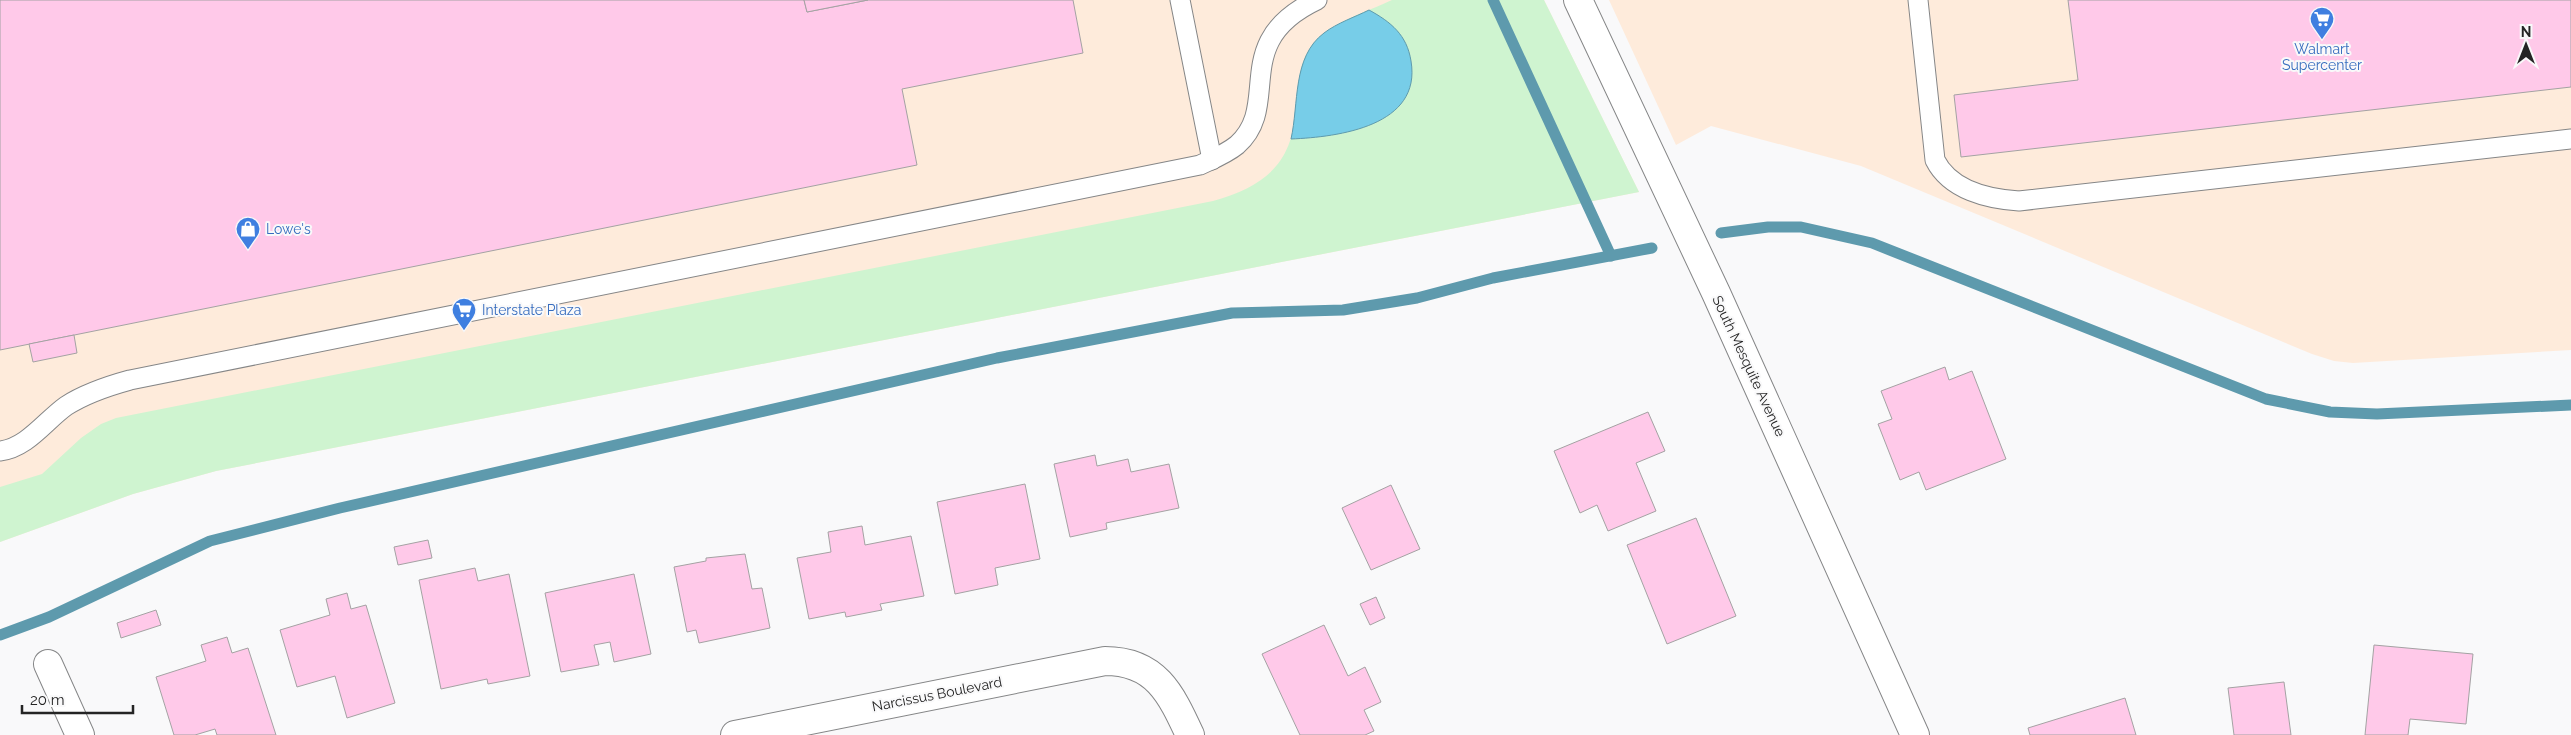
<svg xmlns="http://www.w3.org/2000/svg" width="2571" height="735" font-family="Raleway,sans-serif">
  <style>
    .commercial { fill: #feebdb }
    .green { fill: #cff4d0 }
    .water { fill: #77cde8; stroke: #5e9aad }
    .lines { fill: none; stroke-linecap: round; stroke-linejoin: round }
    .stream { stroke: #5e9aad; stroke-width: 11 }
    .building { fill: #ffc9e9; stroke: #a4a2a3 }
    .lane-casing { stroke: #858687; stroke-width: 21 }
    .street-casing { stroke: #858687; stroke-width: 30 }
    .lane { stroke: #fff; stroke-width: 19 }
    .street { stroke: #fff; stroke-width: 28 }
    .labels { text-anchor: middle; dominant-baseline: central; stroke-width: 4; stroke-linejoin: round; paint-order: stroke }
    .shop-label { font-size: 14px; fill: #366cbe; stroke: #f9f9fa; text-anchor: start }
    .street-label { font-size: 14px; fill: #242424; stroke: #f9f9fa }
  </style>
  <rect width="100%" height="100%" fill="#f9f9fa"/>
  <g class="commercial">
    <polygon points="0,0 1544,0 1639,192 216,471 133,494 0,542"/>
    <polygon points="1609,0 2571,0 2571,350 2353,363 2334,361 2312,354 1861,166 1711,126 1676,145"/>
  </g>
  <path class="green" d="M 1392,0 L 1544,0 L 1639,192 L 216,471 L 133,494 L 0,542 L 0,487 L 42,474 L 81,438 L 101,424 L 116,418 L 1213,201 C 1265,186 1293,164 1296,107 C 1298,85 1299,63 1312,45 C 1327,24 1369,11 1392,0 Z"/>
  <path class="water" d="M 1369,10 C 1391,22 1407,35 1411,61 C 1422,126 1339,137 1291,139 C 1299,104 1292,57 1324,33 C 1337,23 1355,17 1369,10 Z"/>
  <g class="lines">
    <g class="stream">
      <polyline points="1493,0 1611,256"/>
      <polyline points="1721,233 1768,227 1801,227 1872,243 2266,399 2330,412 2377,414 2571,405"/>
      <polyline points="0,635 49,617 210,541 340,508 997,358 1232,313 1343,310 1417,298 1493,278 1652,248"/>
    </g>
  </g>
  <g class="building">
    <polygon points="0,0 804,0 807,12 868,0 1073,0 1083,53 902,89 917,165 0,350"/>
    <polygon points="804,0 868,0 807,12"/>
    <polygon points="2068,0 2571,0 2571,87 1961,157 1954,95 2078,80"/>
    <polygon points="74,335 77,353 33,362 29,344"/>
    <polygon points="1945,367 1949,380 1972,371 2006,459 1926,490 1919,472 1900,480 1878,424 1892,419 1881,391"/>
    <polygon points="1648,412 1665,451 1636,463 1656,511 1608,531 1597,505 1580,513 1554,451"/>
    <polygon points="1095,455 1097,466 1128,459 1131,472 1169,464 1179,508 1106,523 1107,529 1070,537 1054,464"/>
    <polygon points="1025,484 1040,559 995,568 998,585 955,594 937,502"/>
    <polygon points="1391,485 1420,549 1371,570 1342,508"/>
    <polygon points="1696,518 1736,616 1667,644 1627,545"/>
    <polygon points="862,526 865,545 911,536 924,596 880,604 882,610 846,617 845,612 809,619 797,558 831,552 828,532"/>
    <polygon points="428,540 432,558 398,565 394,547"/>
    <polygon points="745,554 752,589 762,588 770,628 699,643 696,630 687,632 674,567 706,561 706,558"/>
    <polygon points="475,568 478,581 509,574 530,676 488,684 487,679 441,689 419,580"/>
    <polygon points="634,574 651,654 614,662 610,642 594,645 599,665 561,672 545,593"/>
    <polygon points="347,593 351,609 366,605 395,703 347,718 335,676 297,687 280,630 330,615 326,599"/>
    <polygon points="1376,597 1385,618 1370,625 1360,604"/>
    <polygon points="156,610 161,625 121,638 117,623"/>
    <polygon points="1324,625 1348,676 1365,667 1381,702 1364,710 1374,731 1365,735 1300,735 1262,654"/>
    <polygon points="227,637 232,653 248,648 276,735 217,735 215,729 195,735 174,735 156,677 206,661 201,645"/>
    <polygon points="2374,645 2473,654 2466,724 2410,719 2408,735 2365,735"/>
    <polygon points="2284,682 2291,735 2234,735 2228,688"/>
    <polygon points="2125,698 2136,735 2030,735 2028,728"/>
  </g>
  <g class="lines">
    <defs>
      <g id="lane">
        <polyline points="1180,0 1212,160"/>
        <path d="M 1918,0 L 1935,160 C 1950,190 1988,199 2019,201 L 2571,139"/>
        <path d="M 0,451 C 27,448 45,421 66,406 C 86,393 108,386 130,380 L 1200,165 C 1213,159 1226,154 1237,145 C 1283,104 1228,42 1317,0"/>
      </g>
      <g id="street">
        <polyline points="1578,0 1716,293 1915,735"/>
        <polyline points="48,664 80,735"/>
        <path d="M 735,735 L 1105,661 C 1156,661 1171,694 1190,735"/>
      </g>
    </defs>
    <use href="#lane" class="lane-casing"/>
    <use href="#street" class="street-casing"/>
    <use href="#lane" class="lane"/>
    <use href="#street" class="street"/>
  </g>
  <defs>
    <symbol id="supermarket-pin" viewBox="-11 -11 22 30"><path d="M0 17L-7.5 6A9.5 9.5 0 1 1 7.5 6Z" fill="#3f7fe0" stroke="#f9f9fa"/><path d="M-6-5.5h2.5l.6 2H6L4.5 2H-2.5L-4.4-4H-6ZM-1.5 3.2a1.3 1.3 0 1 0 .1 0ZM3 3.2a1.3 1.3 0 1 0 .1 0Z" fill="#fff"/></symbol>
    <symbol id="shop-pin" viewBox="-11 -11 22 30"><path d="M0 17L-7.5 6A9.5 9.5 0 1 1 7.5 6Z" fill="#3f7fe0" stroke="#f9f9fa"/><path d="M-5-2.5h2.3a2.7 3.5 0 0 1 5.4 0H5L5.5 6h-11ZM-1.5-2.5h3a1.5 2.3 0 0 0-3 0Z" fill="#fff"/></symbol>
  </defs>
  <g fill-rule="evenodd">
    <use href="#supermarket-pin" x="2308" y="5" width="28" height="38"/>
    <use href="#shop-pin" x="234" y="215" width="28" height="38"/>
    <use href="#supermarket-pin" x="450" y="296" width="28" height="38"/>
  </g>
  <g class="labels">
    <g class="shop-label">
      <text x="2322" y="49" text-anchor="middle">Walmart<tspan x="2322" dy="16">Supercenter</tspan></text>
      <text x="266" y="229">Lowe's</text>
      <text x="482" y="310">Interstate Plaza</text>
    </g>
    <g class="street-label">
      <text transform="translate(1749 366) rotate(65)">South Mesquite Avenue</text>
      <text transform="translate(937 694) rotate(-11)">Narcissus Boulevard</text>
    </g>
  </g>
  <g transform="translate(2526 45)" stroke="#f9f9fa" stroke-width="4" paint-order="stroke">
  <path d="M0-4L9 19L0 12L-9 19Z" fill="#242424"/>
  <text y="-8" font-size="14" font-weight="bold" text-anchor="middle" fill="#242424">N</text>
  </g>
  <path d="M22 705v8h111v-8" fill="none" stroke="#242424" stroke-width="2.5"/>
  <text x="30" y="705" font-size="15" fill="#242424" stroke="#f9f9fa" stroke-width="4" paint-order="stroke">20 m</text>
</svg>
